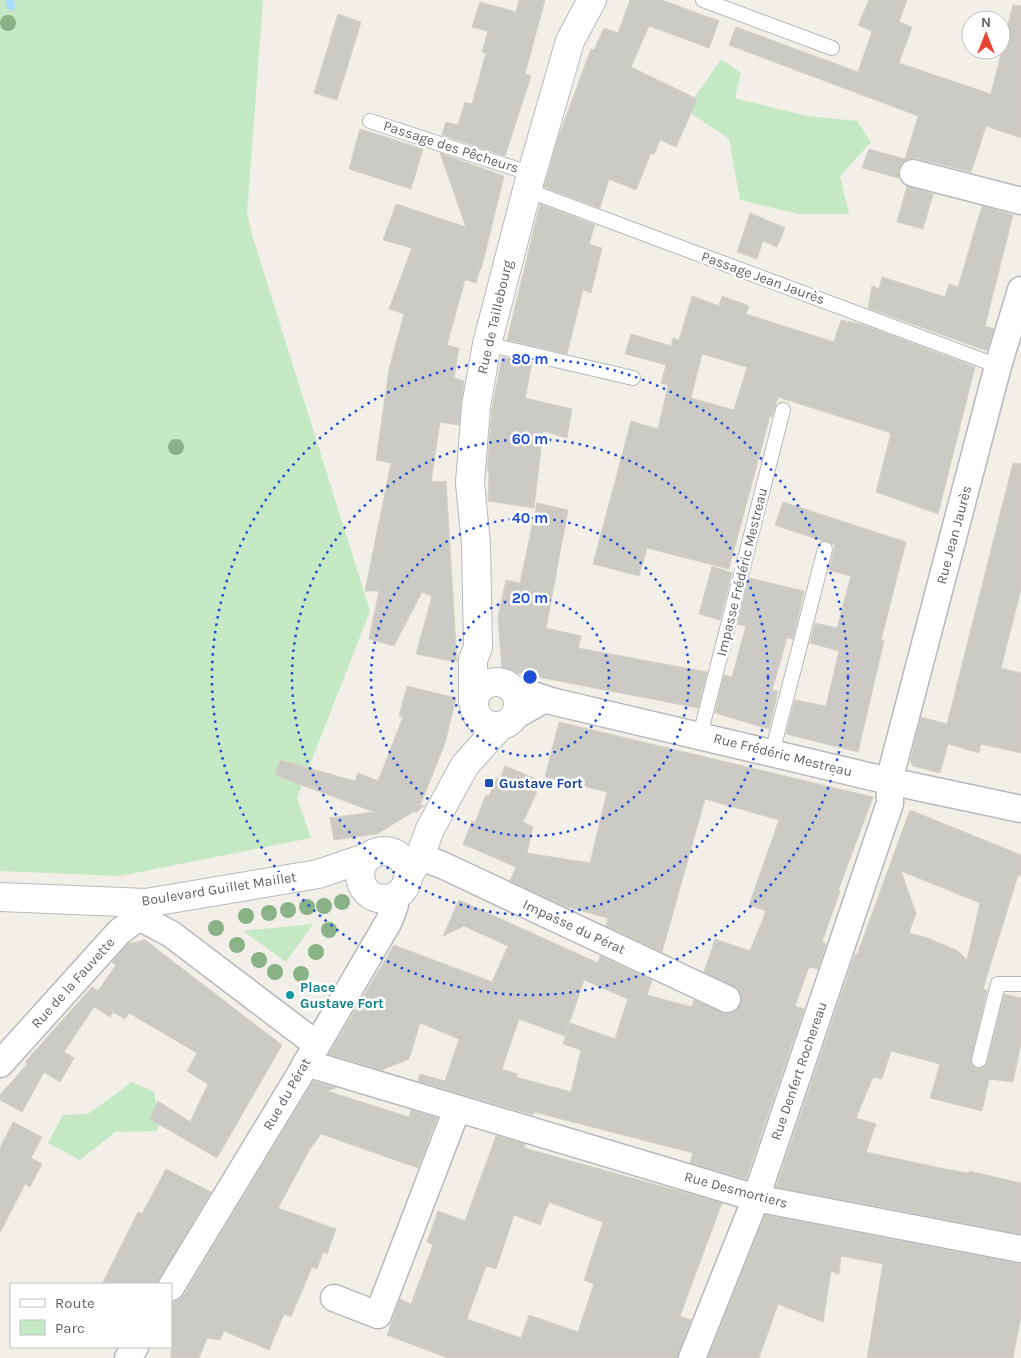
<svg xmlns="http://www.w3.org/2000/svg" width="1021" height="1358" font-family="Karla,sans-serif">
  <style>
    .green { fill: #c5e8c5 }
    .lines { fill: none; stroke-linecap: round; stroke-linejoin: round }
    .stream { stroke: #aadaff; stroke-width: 8 }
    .building { fill: #cccac5; stroke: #d6d1c6; fill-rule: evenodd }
    .lane-casing { stroke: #b5b8bc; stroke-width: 16 }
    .street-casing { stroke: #b5b8bc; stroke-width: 29 }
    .secondary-casing { stroke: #b6babf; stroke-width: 30 }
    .lane { stroke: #fff; stroke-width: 14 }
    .street { stroke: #fff; stroke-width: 26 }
    .secondary { stroke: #fff; stroke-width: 28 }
    .tree { fill: #89b387 }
    .ring { fill: none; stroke: #1d4ed8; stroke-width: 2.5; stroke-dasharray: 2.5 5 }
    .transit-dot { fill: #1a4fb4; stroke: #fff; stroke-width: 2 }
    .culture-dot { fill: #0f9aa8; stroke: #fff; stroke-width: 2 }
    .labels { text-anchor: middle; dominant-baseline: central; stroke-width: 5; stroke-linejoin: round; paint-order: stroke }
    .street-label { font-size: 14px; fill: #5f6368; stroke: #fff }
    .transit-label { font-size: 14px; font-weight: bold; fill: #164399; stroke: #fff; text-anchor: start }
    .culture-label { font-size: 14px; font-weight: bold; fill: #0d838f; stroke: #fff; text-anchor: start }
    .centre { fill: #1d4ed8; stroke: #fff; stroke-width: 2.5 }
    .ring-label { font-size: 15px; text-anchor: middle; font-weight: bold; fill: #1d4ed8; stroke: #fff; stroke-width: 5; stroke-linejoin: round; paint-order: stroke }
  </style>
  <rect width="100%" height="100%" fill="#f1efe8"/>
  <g class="green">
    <polygon points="0,0 263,0 247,213 253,238 370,611 297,798 311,838 119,876 0,871"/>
    <polygon points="721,59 741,73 735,98 807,116 857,121 871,142 840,176 849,214 799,214 740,200 729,139 686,110"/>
    <polygon points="313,924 286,962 243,931"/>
    <polygon points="132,1082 154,1092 160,1121 157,1131 115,1132 80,1160 48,1143 63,1115 88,1114"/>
  </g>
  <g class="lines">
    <polyline class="stream" points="9,0 11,6"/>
  </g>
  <g class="building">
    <polygon points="519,0 545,0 525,74 531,76 505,156 442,135 446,122 458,125 465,102 472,104 486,53 482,52 488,31 472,27 480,2 516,12"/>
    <polygon points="630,0 662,0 719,21 709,48 649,26 631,67 697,99 676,147 660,140 654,154 651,153 636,190 609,179 600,208 544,187 558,138 591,49 594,50 604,28 618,33"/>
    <polygon points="869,0 907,0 899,22 912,27 899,63 991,94 1013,5 1021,6 1021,138 986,126 971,172 916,158 909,159 902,163 898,170 899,178 862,168 869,149 905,159 918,116 729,45 736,27 858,72 872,31 858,25"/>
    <polygon points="338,14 361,22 337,100 314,93"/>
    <polygon points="360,129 423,149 411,189 349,169"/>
    <polygon points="440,153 504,176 481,270 480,268 476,283 465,280 447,345 459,348 454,378 464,381 459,425 440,422 431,482 446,481 457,662 416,654 432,596 422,592 394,646 369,639 379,591 365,591 391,463 376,460 389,369 404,314 389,309 412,248 383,240 396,204 466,227"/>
    <polygon points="907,186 933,194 923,229 897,222"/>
    <polygon points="540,204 595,225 589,244 602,248 591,293 583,290 567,354 507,340"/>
    <polygon points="982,206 1013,215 985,326 994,329 987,351 868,308 872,286 879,289 882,277 945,297 949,284 958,287"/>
    <polygon points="750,213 785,228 777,247 763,241 757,259 737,252"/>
    <path d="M 692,296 L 719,306 L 722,296 L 749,306 L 746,314 L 834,342 L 841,320 L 864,325 L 975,367 L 938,514 L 876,492 L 891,433 L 778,397 L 772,417 L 770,416 L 729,569 L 647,548 L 639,576 L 593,564 L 631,421 L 658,429 L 668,385 L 661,383 L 666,365 L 625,354 L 631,334 L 671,346 L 673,338 L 679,340 ZM 702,354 L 747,367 L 734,410 L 691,398 Z"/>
    <polygon points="502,357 532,363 525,398 572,409 567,438 543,431 534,508 488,501 489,471 487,471 492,408"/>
    <polygon points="1013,463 1021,464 1021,589 1001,668 1021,673 1021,753 981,744 979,753 948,744 940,773 913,766 910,761 921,717 947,724"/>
    <polygon points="783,502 906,542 881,640 884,641 858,752 786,734 795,700 826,706 839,651 810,643 815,623 837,628 851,576 829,570 835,545 775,525"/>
    <polygon points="537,503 568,510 546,628 581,636 578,648 707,672 698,708 502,670 498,617 506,580 520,583"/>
    <polygon points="712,566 732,573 720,620 699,614"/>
    <polygon points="749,578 804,591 793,639 787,638 772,690 778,691 769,729 715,713 724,675 732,677 746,626 737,624"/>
    <polygon points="407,686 456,698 445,743 420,806 425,805 417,812 413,812 377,834 334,840 330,818 374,812 275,775 280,760 355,781 358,773 378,781 403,717 399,716"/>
    <path d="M 559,722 L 873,797 L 838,891 L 840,891 L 822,942 L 826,944 L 818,969 L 809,967 L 795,1006 L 804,1009 L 746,1179 L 690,1163 L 693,1153 L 534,1112 L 533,1115 L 418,1081 L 420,1074 L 445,1081 L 459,1039 L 420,1023 L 409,1059 L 382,1070 L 329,1054 L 394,945 L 492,982 L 508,946 L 464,926 L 443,936 L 459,900 L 598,963 L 600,956 L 652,980 L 647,995 L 692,1007 L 694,1000 L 728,1014 L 735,1012 L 740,1006 L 742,998 L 739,990 L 704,972 L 715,939 L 750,951 L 766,911 L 749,905 L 779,820 L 705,799 L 662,952 L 606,926 L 608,918 L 567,907 L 510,881 L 516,867 L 463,844 L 472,821 L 475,823 L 486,795 L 489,796 L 497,778 L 500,779 L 505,766 L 539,780 L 536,794 L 523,822 L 533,827 L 527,853 L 590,863 L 607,792 L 545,777 ZM 584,980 L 628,999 L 615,1039 L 570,1023 L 563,1044 L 581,1050 L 571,1092 L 516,1077 L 517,1074 L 502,1069 L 519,1019 L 565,1036 Z"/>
    <path d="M 910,810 L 1021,855 L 1021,876 L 1018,875 L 983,989 L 987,990 L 971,1063 L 977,1069 L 985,1066 L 987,1063 L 1004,994 L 1021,998 L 1021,1043 L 1013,1082 L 989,1079 L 982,1111 L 930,1098 L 940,1064 L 891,1051 L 882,1079 L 873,1077 L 856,1118 L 876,1124 L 866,1152 L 945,1169 L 969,1173 L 969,1171 L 1021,1183 L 1021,1234 L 776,1187 L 855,954 L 857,955 ZM 901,871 L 980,903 L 967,960 L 958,951 L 925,937 L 909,933 L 916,913 Z"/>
    <polygon points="145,940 282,1045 217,1158 150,1119 158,1101 190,1122 208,1084 187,1071 197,1053 129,1013 125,1019 113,1012 110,1017 94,1007 64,1052 74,1058 60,1082 44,1072 22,1112 0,1100 0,1095 28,1063 25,1062 92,987 98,991 116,965 112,962 128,944"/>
    <polygon points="313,1081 336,1088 327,1091 409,1117 411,1110 437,1118 418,1168 321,1134 310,1149 278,1208 336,1229 327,1254 323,1252 317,1269 312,1267 291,1317 284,1314 269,1350 224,1331 220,1340 207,1338 199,1358 171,1358 171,1302 179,1300 184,1295"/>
    <polygon points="13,1122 42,1137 31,1158 42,1164 30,1187 25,1184 0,1233 0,1148"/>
    <path d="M 496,1136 L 525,1144 L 524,1148 L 722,1203 L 680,1316 L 691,1320 L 677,1358 L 448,1358 L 387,1335 L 400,1299 L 411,1304 L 433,1245 L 427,1242 L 438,1211 L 465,1221 ZM 549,1202 L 603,1222 L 584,1280 L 594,1284 L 578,1332 L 529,1315 L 521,1338 L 467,1319 L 486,1266 L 496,1269 L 514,1215 L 540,1225 Z"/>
    <polygon points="166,1169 211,1192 157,1284 102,1284 138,1212 142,1214"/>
    <polygon points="765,1215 1021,1264 1021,1316 1013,1358 867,1358 883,1264 841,1256 839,1274 831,1271 823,1322 778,1304 759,1358 708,1358"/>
  </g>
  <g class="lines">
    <defs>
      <g id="lane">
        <polyline points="703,0 832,48"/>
        <polyline points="370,121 532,174"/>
        <polyline points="527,190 998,366"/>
        <polyline points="487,344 633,378"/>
        <polyline points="700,735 783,410"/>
        <polyline points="772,753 825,549"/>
        <polyline points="979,1060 998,984 1021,984"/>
      </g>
      <g id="street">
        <polyline points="913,173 1021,201"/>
        <polyline points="514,691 524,692 551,701 889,781 1021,809"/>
        <polyline points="515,716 545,699"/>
        <polyline points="420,857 442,865 727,999"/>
        <polyline points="139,917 171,934 316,1044"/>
        <polyline points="306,1063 756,1198 1021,1249"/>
        <polyline points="0,1064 119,932 139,917 146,903"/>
        <polyline points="171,1287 296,1081 389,921 395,905 392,898"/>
        <polyline points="334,1298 378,1315 457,1109"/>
        <polyline points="128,1358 135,1347"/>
        <polyline points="692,1358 756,1198 890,803 889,781 998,366 1021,290"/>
      </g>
      <g id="secondary">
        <circle cx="496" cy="704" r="22"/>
        <polyline points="473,700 473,660 478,647 476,544 470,483 476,406 487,344 527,190 570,41 592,0"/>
        <circle cx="384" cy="875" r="24"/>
        <polyline points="408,876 420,857 430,829 465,765 500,726"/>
        <polyline points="0,897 146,903 318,874 368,857"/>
      </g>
    </defs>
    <use href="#lane" class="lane-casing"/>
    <use href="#street" class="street-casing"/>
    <use href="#secondary" class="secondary-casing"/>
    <use href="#lane" class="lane"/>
    <use href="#street" class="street"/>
    <use href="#secondary" class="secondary"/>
  </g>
  <g class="tree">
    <circle cx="8" cy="23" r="8"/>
    <circle cx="176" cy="447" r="8"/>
    <circle cx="342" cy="902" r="8"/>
    <circle cx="324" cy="906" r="8"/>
    <circle cx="307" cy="907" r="8"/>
    <circle cx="288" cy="910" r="8"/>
    <circle cx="269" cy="913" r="8"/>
    <circle cx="246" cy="916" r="8"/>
    <circle cx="216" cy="928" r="8"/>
    <circle cx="329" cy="930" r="8"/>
    <circle cx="237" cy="945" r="8"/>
    <circle cx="316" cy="952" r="8"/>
    <circle cx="259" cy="960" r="8"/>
    <circle cx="275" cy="972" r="8"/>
    <circle cx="301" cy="974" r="8"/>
  </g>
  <g class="ring">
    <circle cx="530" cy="677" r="79"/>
    <circle cx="530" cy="677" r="159"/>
    <circle cx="530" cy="677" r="238"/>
    <circle cx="530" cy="677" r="318"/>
  </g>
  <rect class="transit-dot" x="484" y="778" width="10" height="10" rx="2.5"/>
  <circle class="culture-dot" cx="290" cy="995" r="5"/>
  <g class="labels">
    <g class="street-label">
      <text transform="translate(451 147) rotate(18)">Passage des Pêcheurs</text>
      <text transform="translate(763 278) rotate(20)">Passage Jean Jaurès</text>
      <text transform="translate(495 317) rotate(-77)">Rue de Taillebourg</text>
      <text transform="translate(954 535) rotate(-75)">Rue Jean Jaurès</text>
      <text transform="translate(742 572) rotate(-76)">Impasse Frédéric Mestreau</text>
      <text transform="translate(783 755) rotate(14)">Rue Frédéric Mestreau</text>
      <text transform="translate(219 889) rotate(-9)">Boulevard Guillet Maillet</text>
      <text transform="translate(574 927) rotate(25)">Impasse du Pérat</text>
      <text transform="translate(73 983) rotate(-48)">Rue de la Fauvette</text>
      <text transform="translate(799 1071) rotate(-71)">Rue Denfert Rochereau</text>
      <text transform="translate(287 1094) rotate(-60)">Rue du Pérat</text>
      <text transform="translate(736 1190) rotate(15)">Rue Desmortiers</text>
    </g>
    <g class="transit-label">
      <text x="499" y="783">Gustave Fort</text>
    </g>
    <g class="culture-label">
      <text x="300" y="987">Place<tspan x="300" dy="16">Gustave Fort</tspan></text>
    </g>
  </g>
  <circle cx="530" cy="677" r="8" class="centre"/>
  <g class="ring-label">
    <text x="530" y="364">80 m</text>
    <text x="530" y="444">60 m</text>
    <text x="530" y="523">40 m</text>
    <text x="530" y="603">20 m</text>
  </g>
  <rect x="10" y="1283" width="162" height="65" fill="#ffffff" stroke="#bfc1c3"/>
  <rect x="20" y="1299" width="25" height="8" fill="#ffffff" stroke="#bfc1c3"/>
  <text x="55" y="1308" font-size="15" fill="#5f6368">Route</text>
  <rect x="20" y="1320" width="25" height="15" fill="#c5e8c5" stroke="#bfc1c3"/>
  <text x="55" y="1333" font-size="15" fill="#5f6368">Parc</text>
  <g transform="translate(986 35)"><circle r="24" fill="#ffffff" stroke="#bfc1c3"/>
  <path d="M0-4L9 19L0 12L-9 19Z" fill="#ea4335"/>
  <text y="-8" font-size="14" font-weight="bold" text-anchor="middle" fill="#5f6368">N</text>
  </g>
</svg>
